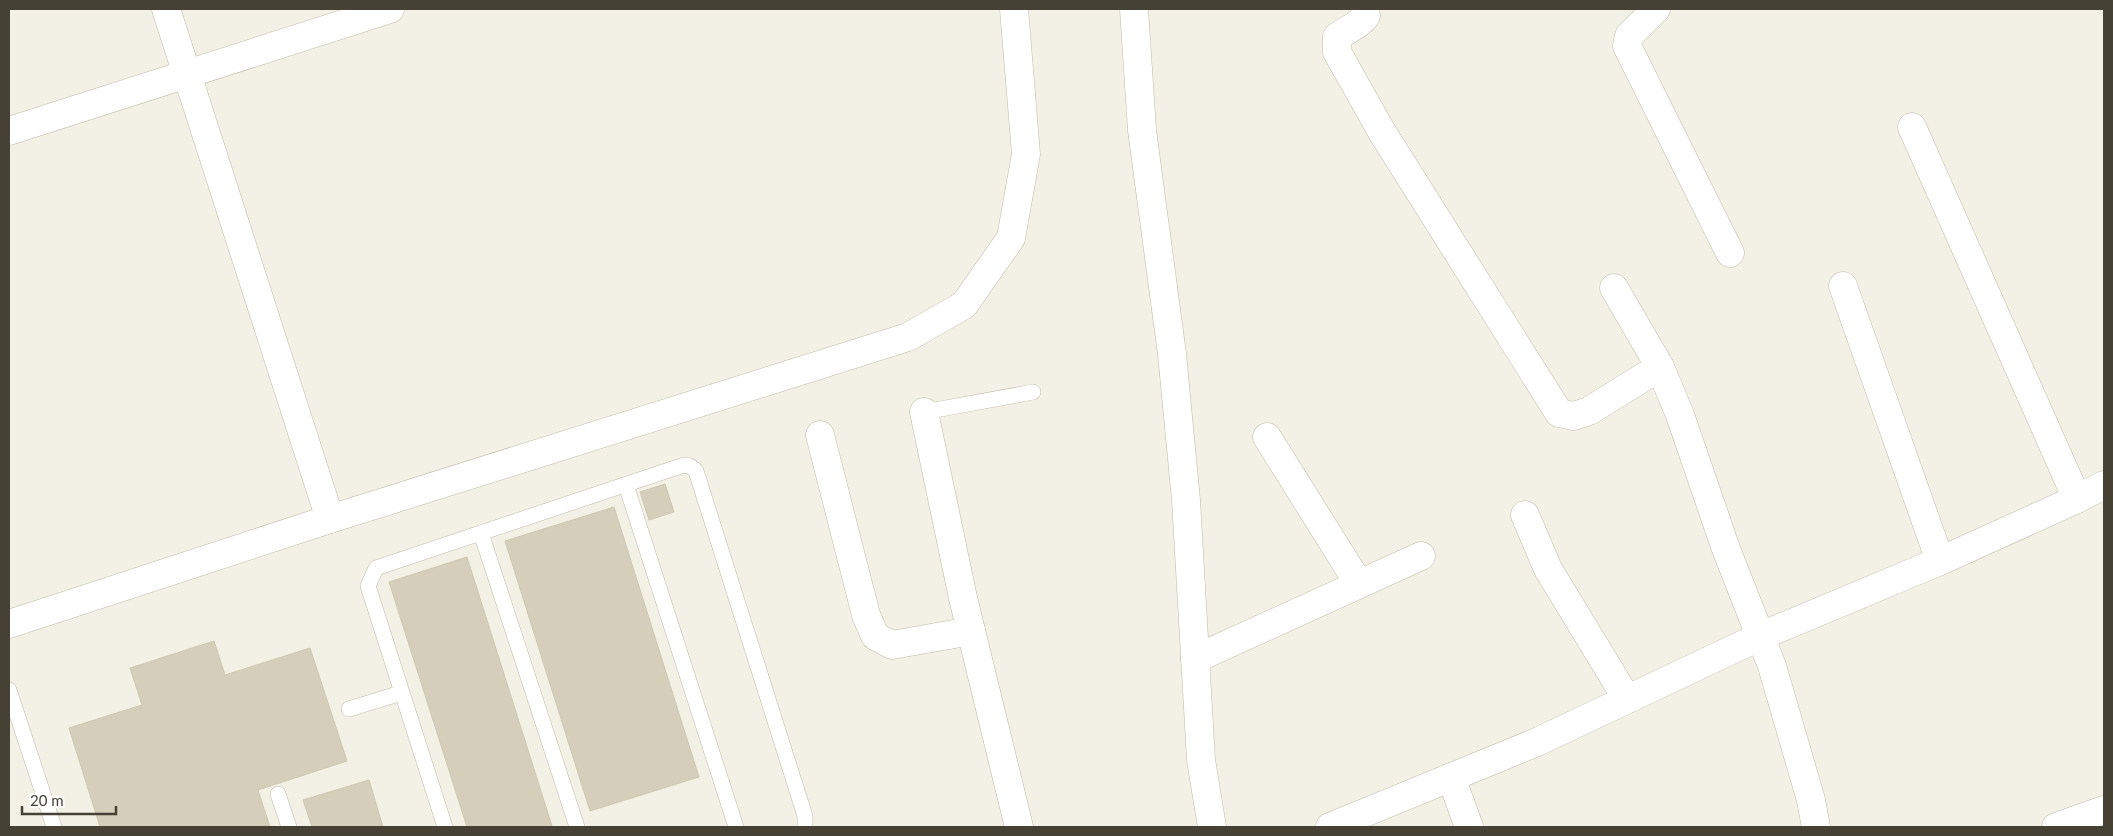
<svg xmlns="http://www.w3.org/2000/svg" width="2113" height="836" font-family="Lato,sans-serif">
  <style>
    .building { fill: #d4cebb; stroke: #cfc7ae }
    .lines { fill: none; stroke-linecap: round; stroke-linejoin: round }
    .service-casing { stroke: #bebaa8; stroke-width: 16 }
    .minor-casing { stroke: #bebaa8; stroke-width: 29 }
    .service { stroke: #fff; stroke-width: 15 }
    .minor { stroke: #fff; stroke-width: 28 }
  </style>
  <rect width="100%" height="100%" fill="#f3f1e5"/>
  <g class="building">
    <polygon points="665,484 674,512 649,520 640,492"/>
    <polygon points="614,507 699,777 590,811 505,541"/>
    <polygon points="467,557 552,826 547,827 467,827 389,582"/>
    <polygon points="214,641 225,675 310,648 347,761 258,790 270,827 100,827 69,728 142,705 130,668"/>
    <polygon points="369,780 383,827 312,827 303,800"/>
  </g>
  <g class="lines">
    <defs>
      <g id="service">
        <polyline points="924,412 1033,392"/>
        <polyline points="626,485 736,827"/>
        <polyline points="481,533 577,827"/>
        <polyline points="9,690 54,827"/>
        <polyline points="349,709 401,693"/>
        <polyline points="278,794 289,827"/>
        <polyline points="445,827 368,586 376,568 684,465 690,466 696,471 805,816 805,827"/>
      </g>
      <g id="minor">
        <polyline points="166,9 330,519"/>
        <polyline points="1134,9 1142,130 1172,354 1186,500 1201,760 1212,827"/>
        <path d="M 1365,9 L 1366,16 C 1359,26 1347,29 1337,37 L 1337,52 L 1382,132 L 1559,413 L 1574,416 L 1589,411 L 1660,367"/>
        <polyline points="1656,9 1629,36 1627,46 1730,253"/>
        <polyline points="1912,127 2077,499"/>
        <polyline points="9,131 390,9"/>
        <polyline points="1843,286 1940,561"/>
        <polyline points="1614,288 1660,367 1680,415 1726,549 1772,666 1811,800 1816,827"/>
        <polyline points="924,412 963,598 1019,827"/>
        <polyline points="820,435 866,615 875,636 892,645 971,631"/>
        <polyline points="1267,437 1359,584"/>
        <polyline points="1525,515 1548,569 1627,699"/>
        <polyline points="9,624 330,519 908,337 964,305 1011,238 1026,154 1014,9"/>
        <polyline points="1195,659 1421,556"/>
        <polyline points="1451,777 1469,827"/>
        <polyline points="1330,827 1537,742 1761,636 1940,561 2077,499 2104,485"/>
        <polyline points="2056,827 2104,810"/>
      </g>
    </defs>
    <use href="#service" class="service-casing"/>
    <use href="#minor" class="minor-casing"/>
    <use href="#service" class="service"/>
    <use href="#minor" class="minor"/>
  </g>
  <rect width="2113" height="836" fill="none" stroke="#454135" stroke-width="20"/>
  <path d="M22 806v8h94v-8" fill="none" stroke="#454135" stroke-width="2.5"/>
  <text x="30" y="806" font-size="15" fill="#454135" stroke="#ffffff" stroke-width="4" paint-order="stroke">20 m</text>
</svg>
